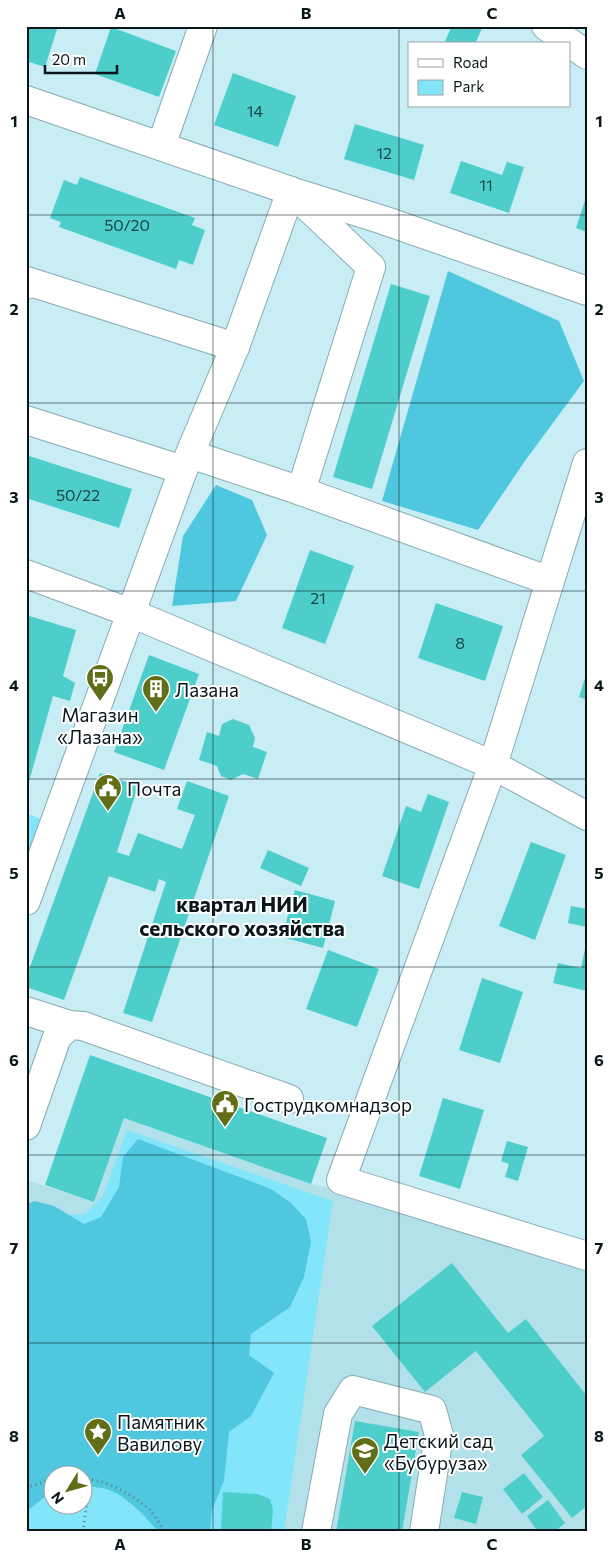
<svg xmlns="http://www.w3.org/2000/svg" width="613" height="1558" font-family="Commissioner,sans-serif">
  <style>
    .built { fill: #b3e1ea; fill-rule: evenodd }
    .green { fill: #83e5f9; fill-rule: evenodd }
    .forest { fill: #4fc8df }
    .building { fill: #4ececb }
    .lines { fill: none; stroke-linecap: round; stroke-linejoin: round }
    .minor-casing { stroke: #89abb3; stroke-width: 30 }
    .path { stroke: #627a80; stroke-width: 3; stroke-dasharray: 1 4; stroke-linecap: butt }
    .minor { stroke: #fff; stroke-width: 28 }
    .grid { fill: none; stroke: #09171a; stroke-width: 1; stroke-opacity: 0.55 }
    .labels { text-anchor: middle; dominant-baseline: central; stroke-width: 4; stroke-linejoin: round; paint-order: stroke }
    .number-label { font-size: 16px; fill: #1a4546 }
    .poi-label { font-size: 19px; fill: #09171a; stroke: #fff; text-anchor: start }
    .quarter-label { font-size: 21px; font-weight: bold; fill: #09171a; stroke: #fff }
    .neatline { fill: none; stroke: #09171a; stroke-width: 2 }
    .grid-label { font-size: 16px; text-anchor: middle; font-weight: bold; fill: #09171a }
  </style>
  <rect width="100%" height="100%" fill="#c8edf5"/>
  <path class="built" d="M 124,1118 L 311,1184 L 343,1190 L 587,1258 L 587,1532 L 26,1532 L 26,1184 L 30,1181 L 94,1202 ZM 52,1476 L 82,1476 L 82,1506 L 52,1506 Z"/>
  <g class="green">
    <polygon points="26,813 43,820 26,867"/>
    <path d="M 127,1130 L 333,1201 L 284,1532 L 26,1532 L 26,1217 L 85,1214 L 103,1196 ZM 52,1476 L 82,1476 L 82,1506 L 52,1506 Z"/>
  </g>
  <g class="forest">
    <polygon points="448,271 559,321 584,381 527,458 478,530 382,501"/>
    <polygon points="216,485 252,500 267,535 236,601 172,606 183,536"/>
    <path d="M 138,1139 L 271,1189 L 291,1203 L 306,1219 L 311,1242 L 304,1277 L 290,1307 L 251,1334 L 249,1355 L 274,1373 L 251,1416 L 229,1432 L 224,1481 L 212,1510 L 210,1532 L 158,1532 C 147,1517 124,1494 106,1489 C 99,1487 90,1487 83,1485 L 82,1476 L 52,1476 L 52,1491 L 26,1512 L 26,1205 L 34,1201 L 54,1206 L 84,1224 L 101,1217 L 119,1187 L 123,1157 Z"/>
  </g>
  <g class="building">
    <polygon points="26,26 58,26 45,67 26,61"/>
    <polygon points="452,26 483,26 475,44 450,44 445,41"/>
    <polygon points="111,27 176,51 159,97 95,74"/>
    <polygon points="233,73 296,96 278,147 214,125"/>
    <polygon points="355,124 424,145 414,180 344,159"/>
    <polygon points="461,161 502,175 507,162 524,167 509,213 450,193"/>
    <polygon points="80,177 195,218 192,225 205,230 193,265 179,260 176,269 59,227 61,222 50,218 64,180 77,185"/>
    <polygon points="586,197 587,197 587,232 576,228"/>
    <polygon points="391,284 430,296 372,489 333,477"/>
    <polygon points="26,455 132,489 119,528 26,498"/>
    <polygon points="310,550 354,566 325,644 282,628"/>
    <polygon points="436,603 503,626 485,681 418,658"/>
    <polygon points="26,615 76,630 63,676 75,683 70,701 53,696 27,789"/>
    <polygon points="149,655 199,674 164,770 114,752"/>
    <polygon points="586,675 587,676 587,700 579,697"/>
    <polygon points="233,719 249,725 255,738 253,747 267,752 258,779 243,774 231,780 221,776 217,766 199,760 207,732 219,736 222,724"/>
    <polygon points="100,773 138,786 117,852 129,856 138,833 182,849 195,815 177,809 187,781 229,796 152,1022 123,1013 166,882 159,879 155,892 109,876 64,1000 26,987 26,978"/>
    <polygon points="428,794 449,802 419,889 382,876 406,806 421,812"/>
    <polygon points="531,842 566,855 535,940 499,926"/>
    <polygon points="268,850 309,868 301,886 260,868"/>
    <polygon points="295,890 335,901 323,948 282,937"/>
    <polygon points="571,906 587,909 587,927 568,923"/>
    <polygon points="586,944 587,991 553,983 558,963 581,968"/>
    <polygon points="328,950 379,969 357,1027 306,1009"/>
    <polygon points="482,978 523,992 500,1063 459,1050"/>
    <polygon points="90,1055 327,1138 311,1184 124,1118 94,1202 45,1185"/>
    <polygon points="443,1098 484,1110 460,1189 419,1176"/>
    <polygon points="507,1141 528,1147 518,1181 505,1177 509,1164 501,1161"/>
    <polygon points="452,1263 508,1333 526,1319 587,1396 587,1506 572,1518 521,1455 544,1436 476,1351 425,1392 372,1326"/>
    <polygon points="355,1421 419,1432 402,1532 336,1532"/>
    <polygon points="524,1473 543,1497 522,1514 503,1489"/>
    <polygon points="223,1492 258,1494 270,1499 273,1509 271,1532 221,1532"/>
    <polygon points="462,1492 483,1497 476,1524 454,1518"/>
    <polygon points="548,1500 565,1523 554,1532 538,1532 527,1516"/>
  </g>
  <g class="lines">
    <defs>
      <g id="minor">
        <polyline points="546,26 587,55"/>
        <polyline points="26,100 291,191 235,347 183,470 26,901"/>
        <polyline points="161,146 203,26"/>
        <polyline points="297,193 383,220 587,291"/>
        <polyline points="26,285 27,281 235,347"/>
        <polyline points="26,420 183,470"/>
        <polyline points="190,454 301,491 371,267 291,191"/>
        <polyline points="301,491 550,581 493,765 341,1180 587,1256"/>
        <polyline points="26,574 131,613 493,765 587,816"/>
        <polyline points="550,581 587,463"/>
        <polyline points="26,1011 70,1025"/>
        <polyline points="26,1126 57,1037 70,1025 83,1026 289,1099"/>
        <polyline points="316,1532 338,1414 353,1390 432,1410 439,1435 424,1532"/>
      </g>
    </defs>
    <use href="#minor" class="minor-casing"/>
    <g class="path">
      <path d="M 82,1479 C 106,1479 131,1494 149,1509 C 155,1515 160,1525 165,1532"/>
      <polyline points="26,1488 52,1479"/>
      <polyline points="83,1532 90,1479"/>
    </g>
    <use href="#minor" class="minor"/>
  </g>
  <path class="grid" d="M 213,26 L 213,1532M 399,26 L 399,1532M 26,215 L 587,215M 26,403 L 587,403M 26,591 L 587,591M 26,779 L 587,779M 26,967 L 587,967M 26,1155 L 587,1155M 26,1343 L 587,1343"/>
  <defs>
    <symbol id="bus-pin" viewBox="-11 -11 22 30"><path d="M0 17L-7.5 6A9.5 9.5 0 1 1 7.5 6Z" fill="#626e17" stroke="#fff"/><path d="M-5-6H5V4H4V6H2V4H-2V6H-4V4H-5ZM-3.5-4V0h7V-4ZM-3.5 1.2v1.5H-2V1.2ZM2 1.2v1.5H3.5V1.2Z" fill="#fff"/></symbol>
    <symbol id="building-pin" viewBox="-11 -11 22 30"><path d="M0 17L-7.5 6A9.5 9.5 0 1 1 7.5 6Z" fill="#626e17" stroke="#fff"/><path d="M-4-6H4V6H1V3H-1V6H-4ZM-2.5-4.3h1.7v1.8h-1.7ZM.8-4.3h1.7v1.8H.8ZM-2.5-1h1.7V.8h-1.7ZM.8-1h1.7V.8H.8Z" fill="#fff"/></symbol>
    <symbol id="civic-pin" viewBox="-11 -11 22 30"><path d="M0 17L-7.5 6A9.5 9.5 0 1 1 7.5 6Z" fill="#626e17" stroke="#fff"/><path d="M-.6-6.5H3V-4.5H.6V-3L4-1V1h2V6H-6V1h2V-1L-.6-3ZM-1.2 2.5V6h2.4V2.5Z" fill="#fff"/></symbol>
    <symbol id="sight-pin" viewBox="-11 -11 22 30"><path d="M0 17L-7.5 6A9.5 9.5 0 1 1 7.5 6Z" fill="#626e17" stroke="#fff"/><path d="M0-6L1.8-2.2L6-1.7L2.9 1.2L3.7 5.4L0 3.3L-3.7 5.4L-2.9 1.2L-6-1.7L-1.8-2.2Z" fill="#fff"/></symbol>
    <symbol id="school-pin" viewBox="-11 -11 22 30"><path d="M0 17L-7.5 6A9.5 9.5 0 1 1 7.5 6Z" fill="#626e17" stroke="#fff"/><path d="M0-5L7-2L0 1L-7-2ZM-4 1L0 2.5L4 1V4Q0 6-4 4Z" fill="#fff"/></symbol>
  </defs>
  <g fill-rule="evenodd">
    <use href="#bus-pin" x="84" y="662" width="32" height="43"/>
    <use href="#building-pin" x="140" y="673" width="32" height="43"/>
    <use href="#civic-pin" x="92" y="772" width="32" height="43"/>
    <use href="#civic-pin" x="209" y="1088" width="32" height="43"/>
    <use href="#sight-pin" x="82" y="1416" width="32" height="43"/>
    <use href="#school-pin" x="349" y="1435" width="32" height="43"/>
  </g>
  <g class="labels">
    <g class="number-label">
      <text x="255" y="110">14</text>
      <text x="384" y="152">12</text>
      <text x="486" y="184">11</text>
      <text x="127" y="224">50/20</text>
      <text x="78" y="494">50/22</text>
      <text x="318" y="597">21</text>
      <text x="460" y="642">8</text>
    </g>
    <g class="poi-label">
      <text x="175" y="689">Лазана</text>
      <text x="100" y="714" text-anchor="middle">Магазин<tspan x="100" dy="22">«Лазана»</tspan></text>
      <text x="127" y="788">Почта</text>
      <text x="244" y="1104">Гострудкомнадзор</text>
      <text x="117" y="1421">Памятник<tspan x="117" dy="22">Вавилову</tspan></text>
      <text x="384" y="1440">Детский сад<tspan x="384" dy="22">«Бубуруза»</tspan></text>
    </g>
    <g class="quarter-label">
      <text x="242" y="903">квартал НИИ<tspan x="242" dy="24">сельского хозяйства</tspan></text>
    </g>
  </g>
  <rect width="613" height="1558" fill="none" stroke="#ffffff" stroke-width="55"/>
  <rect x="408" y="42" width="162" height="65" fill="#ffffff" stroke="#9da2a3"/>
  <rect x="418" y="59" width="25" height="8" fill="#ffffff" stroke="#9da2a3"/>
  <text x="453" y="68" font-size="15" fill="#09171a">Road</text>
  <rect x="418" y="80" width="25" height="15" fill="#83e5f9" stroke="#9da2a3"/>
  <text x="453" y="92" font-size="15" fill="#09171a">Park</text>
  <g transform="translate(68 1490) rotate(233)"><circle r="24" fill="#ffffff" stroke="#9da2a3"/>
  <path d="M0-4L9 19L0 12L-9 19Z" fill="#626e17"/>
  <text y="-8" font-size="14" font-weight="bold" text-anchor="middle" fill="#09171a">N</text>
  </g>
  <path d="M45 65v8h72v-8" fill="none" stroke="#09171a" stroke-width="2.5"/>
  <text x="52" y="65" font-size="15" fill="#09171a" stroke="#ffffff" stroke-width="4" paint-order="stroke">20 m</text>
  <rect x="28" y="28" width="558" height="1502" class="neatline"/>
  <g class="grid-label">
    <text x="120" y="19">A</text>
    <text x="306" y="19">B</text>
    <text x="492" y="19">C</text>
    <text x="14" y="127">1</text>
    <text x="599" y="127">1</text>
    <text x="14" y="315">2</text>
    <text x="599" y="315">2</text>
    <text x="14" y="503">3</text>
    <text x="599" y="503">3</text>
    <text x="14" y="691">4</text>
    <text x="599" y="691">4</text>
    <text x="14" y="879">5</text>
    <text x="599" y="879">5</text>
    <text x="14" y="1066">6</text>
    <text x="599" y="1066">6</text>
    <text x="14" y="1254">7</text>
    <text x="599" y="1254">7</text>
    <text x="14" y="1442">8</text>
    <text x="599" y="1442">8</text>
    <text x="120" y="1550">A</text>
    <text x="306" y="1550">B</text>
    <text x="492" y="1550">C</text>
  </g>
</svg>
